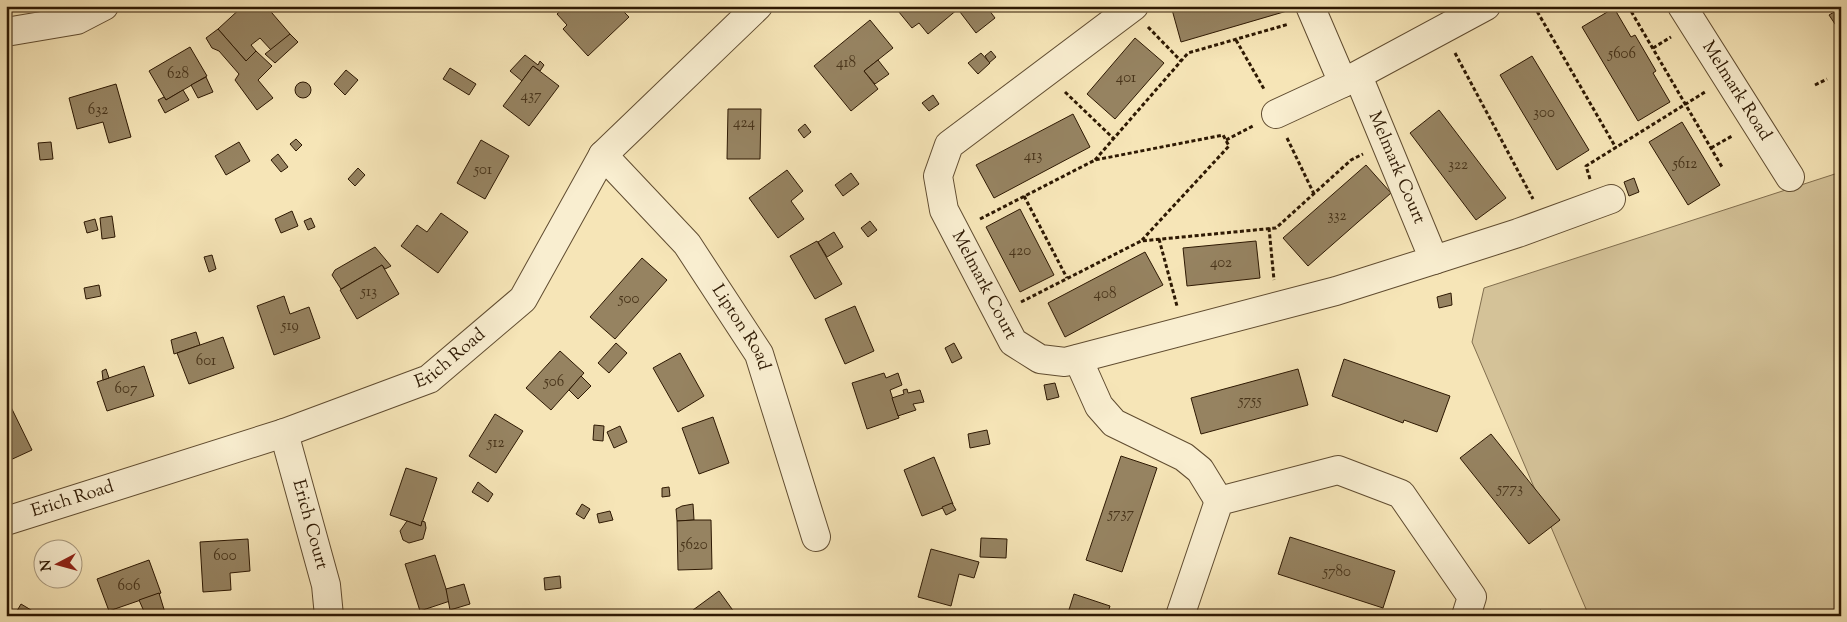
<svg xmlns="http://www.w3.org/2000/svg" width="1847" height="622" font-family="'Sorts Mill Goudy',serif">
  <style>
    .green { fill: #d4c298; stroke: #816e4e }
    .building { fill: #968361; stroke: #2e1903 }
    .lines { fill: none; stroke-linecap: round; stroke-linejoin: round }
    .minor-casing { stroke: #604c30; stroke-width: 30 }
    .path { stroke: #2e1903; stroke-width: 3; stroke-dasharray: 4 2.5; stroke-linecap: butt }
    .minor { stroke: #f9eed0; stroke-width: 28 }
    .labels { text-anchor: middle; dominant-baseline: central; stroke-width: 4.5; stroke-linejoin: round; paint-order: stroke }
    .number-label { font-size: 15px; fill: #48341a }
    .street-label { font-size: 18px; fill: #2e1903; stroke: #f9eed0 }
  </style>
  <rect width="100%" height="100%" fill="#f6e5b7"/>
  <filter id="stains"><feTurbulence type="fractalNoise" baseFrequency=".004" numOctaves="4"/><feColorMatrix values="0 0 0 0 .2 0 0 0 0 .09 0 0 0 0 .02 0 0 0 .5 -.17"/></filter>
  <radialGradient id="worn" r=".72"><stop offset=".6" stop-color="#630" stop-opacity="0"/><stop offset="1" stop-color="#630" stop-opacity=".3"/></radialGradient>
  <polygon class="green" points="1841,172 1841,616 1589,616 1472,342 1484,288"/>
  <g class="building">
    <polygon points="243,6 266,6 290,34 272,51 260,38 251,45 256,51 246,61 218,29"/>
    <polygon points="566,6 618,6 629,17 588,56 563,29 567,25 557,14"/>
    <polygon points="894,6 955,6 958,9 928,34 919,23 912,28"/>
    <polygon points="967,6 986,6 995,18 976,33 960,12"/>
    <polygon points="1171,6 1286,6 1287,11 1181,42"/>
    <polygon points="1614,8 1631,37 1635,35 1656,71 1653,73 1670,102 1638,121 1582,27"/>
    <polygon points="1841,8 1841,33 1829,15"/>
    <polygon points="870,20 893,48 864,71 878,89 851,111 814,66"/>
    <polygon points="218,29 246,61 256,51 272,66 258,80 273,98 257,110 235,80 239,74 219,51 212,48 206,38"/>
    <polygon points="290,34 298,42 275,63 265,54"/>
    <polygon points="1135,38 1164,63 1115,119 1087,94"/>
    <polygon points="190,47 207,76 166,100 149,71"/>
    <polygon points="991,51 996,57 989,63 985,56"/>
    <polygon points="981,53 990,63 978,74 968,63"/>
    <polygon points="525,55 538,65 540,61 544,65 540,71 533,66 522,81 510,71"/>
    <polygon points="1532,56 1589,150 1557,170 1500,75"/>
    <polygon points="878,60 889,74 875,84 864,71"/>
    <polygon points="533,66 559,86 529,126 503,106"/>
    <polygon points="450,68 476,84 469,95 443,79"/>
    <polygon points="346,70 358,80 345,95 334,84"/>
    <polygon points="206,77 213,92 198,98 191,85"/>
    <circle cx="303" cy="90" r="8"/>
    <polygon points="116,84 131,137 109,143 103,122 77,129 69,98"/>
    <polygon points="183,90 189,100 165,113 158,100 164,97 166,100"/>
    <polygon points="933,95 939,104 929,111 922,103"/>
    <polygon points="728,109 761,109 760,159 727,159"/>
    <polygon points="1439,110 1506,198 1476,220 1410,133"/>
    <polygon points="1073,114 1090,147 994,198 976,165"/>
    <polygon points="1682,122 1720,185 1688,205 1649,142"/>
    <polygon points="805,124 811,132 804,138 798,130"/>
    <polygon points="296,139 302,145 296,151 290,144"/>
    <polygon points="481,140 509,156 485,199 457,183"/>
    <polygon points="51,142 53,159 40,160 38,143"/>
    <polygon points="239,142 250,161 226,175 215,156"/>
    <polygon points="278,154 288,167 281,172 271,160"/>
    <polygon points="1366,165 1391,193 1308,266 1283,238"/>
    <polygon points="358,168 365,175 355,186 348,179"/>
    <polygon points="787,170 803,191 791,201 804,219 778,238 749,198"/>
    <polygon points="851,173 859,184 843,196 835,185"/>
    <polygon points="1634,178 1639,192 1629,196 1624,182"/>
    <polygon points="1020,209 1054,275 1020,292 986,227"/>
    <polygon points="292,211 298,226 281,233 275,219"/>
    <polygon points="441,213 468,232 438,273 401,246 417,225 427,232"/>
    <polygon points="112,216 115,237 102,239 100,218"/>
    <polygon points="311,218 315,227 308,230 304,221"/>
    <polygon points="95,219 98,230 87,233 84,222"/>
    <polygon points="870,221 877,230 868,237 861,228"/>
    <polygon points="834,232 843,247 827,257 818,242"/>
    <polygon points="817,241 842,284 815,299 790,256"/>
    <polygon points="1256,241 1260,278 1187,286 1183,248"/>
    <polygon points="375,247 391,266 385,269 382,265 341,289 332,275 335,270"/>
    <polygon points="1145,252 1163,285 1065,337 1048,303"/>
    <polygon points="212,255 216,269 209,272 204,257"/>
    <polygon points="642,258 667,280 615,339 590,317"/>
    <polygon points="382,265 399,294 357,319 340,290"/>
    <polygon points="99,285 101,296 86,299 84,288"/>
    <polygon points="1451,293 1452,305 1439,308 1437,297"/>
    <polygon points="284,296 290,314 309,307 320,338 274,355 257,306"/>
    <polygon points="855,306 874,351 845,364 825,319"/>
    <polygon points="196,332 200,345 174,354 171,340"/>
    <polygon points="223,337 234,368 189,384 177,353"/>
    <polygon points="616,343 627,353 609,373 598,363"/>
    <polygon points="954,343 962,358 952,363 945,348"/>
    <polygon points="560,351 584,373 551,410 526,388"/>
    <polygon points="680,353 704,396 678,412 653,368"/>
    <polygon points="1344,359 1450,396 1437,432 1404,420 1403,423 1332,396"/>
    <polygon points="144,366 154,396 107,411 97,382"/>
    <polygon points="106,369 109,378 103,380 102,371"/>
    <polygon points="1298,369 1308,405 1201,434 1191,398"/>
    <polygon points="884,373 886,378 898,373 902,385 890,390 899,418 867,429 852,383"/>
    <polygon points="581,376 591,386 578,399 569,390"/>
    <polygon points="1055,383 1059,397 1047,400 1044,385"/>
    <polygon points="907,389 908,393 920,390 924,402 913,404 916,410 898,416 892,398 904,394 903,390"/>
    <polygon points="8,401 32,450 6,462 6,402"/>
    <polygon points="495,414 523,431 496,473 469,456"/>
    <polygon points="713,417 729,463 699,474 682,428"/>
    <polygon points="594,425 604,426 603,441 593,440"/>
    <polygon points="620,426 627,442 614,448 607,432"/>
    <polygon points="987,430 990,444 970,448 968,434"/>
    <polygon points="1491,434 1560,520 1529,544 1460,458"/>
    <polygon points="1121,456 1157,468 1122,572 1086,560"/>
    <polygon points="934,457 953,504 922,516 904,470"/>
    <polygon points="406,468 437,478 421,526 390,515"/>
    <polygon points="478,482 493,494 488,502 472,492"/>
    <polygon points="669,487 670,496 662,497 662,488"/>
    <polygon points="952,503 956,510 946,515 942,507"/>
    <polygon points="582,504 590,509 584,519 576,514"/>
    <polygon points="693,504 694,520 677,521 676,509 682,506"/>
    <polygon points="610,511 613,520 599,523 597,514"/>
    <polygon points="694,520 711,520 712,569 678,570 677,521"/>
    <polygon points="407,521 421,526 422,521 425,522 426,528 423,539 409,543 403,540 400,531"/>
    <polygon points="1290,537 1395,571 1383,608 1278,574"/>
    <polygon points="981,538 1007,539 1006,558 980,557"/>
    <polygon points="248,539 250,571 230,573 231,590 203,592 200,542"/>
    <polygon points="931,549 979,562 974,578 959,574 951,606 918,597"/>
    <polygon points="435,555 450,601 420,611 405,564"/>
    <polygon points="149,560 161,593 109,611 97,579"/>
    <polygon points="560,576 561,588 545,590 544,578"/>
    <polygon points="464,584 470,604 450,610 446,589"/>
    <polygon points="719,591 737,616 697,616 693,610"/>
    <polygon points="159,593 166,616 146,616 139,600"/>
    <polygon points="1074,594 1110,606 1107,616 1067,616"/>
    <polygon points="21,604 41,616 14,616"/>
    <polygon points="1540,610 1557,616 1538,616"/>
  </g>
  <g class="lines">
    <defs>
      <g id="minor">
        <path id="s1" d="M 1134,6 L 949,145 L 938,176 L 944,210 L 1013,342 L 1040,359 L 1065,362 L 1336,291 L 1434,260 L 1358,76"/>
        <polyline points="1310,6 1343,83"/>
        <path id="s2" d="M 1682,6 L 1790,177"/>
        <polyline points="6,32 77,20 104,6"/>
        <polyline points="1276,114 1343,83 1486,6"/>
        <path id="s3" d="M 603,155 L 687,244 L 759,354 L 816,537"/>
        <polyline points="1434,260 1518,233 1611,199"/>
        <polyline points="1078,359 1099,406 1114,423 1184,457 1200,470 1219,501"/>
        <path id="s4" d="M 284,433 L 326,585 L 329,616"/>
        <path id="s5" d="M 6,521 L 284,433 L 429,379 L 523,299 L 603,155 L 758,6"/>
        <polyline points="1180,616 1219,501 1338,470 1401,494 1472,597 1466,616"/>
      </g>
    </defs>
    <use href="#minor" class="minor-casing"/>
    <g class="path">
      <polyline points="1534,6 1616,148"/>
      <polyline points="1628,6 1722,167"/>
      <polyline points="1148,27 1181,61"/>
      <polyline points="1236,40 1264,89"/>
      <polyline points="1653,48 1671,37"/>
      <polyline points="1455,53 1533,199"/>
      <polyline points="1815,85 1827,79"/>
      <polyline points="1065,92 1113,138"/>
      <polyline points="1287,138 1314,194"/>
      <polyline points="1226,140 1253,126"/>
      <polyline points="1711,148 1732,136"/>
      <polyline points="1095,160 1188,53 1289,24"/>
      <polyline points="1590,179 1586,166 1705,92"/>
      <polyline points="1024,196 1067,278"/>
      <polyline points="980,219 1095,160 1223,135 1229,146 1142,240"/>
      <polyline points="1269,228 1274,280"/>
      <polyline points="1159,239 1177,306"/>
      <polyline points="1021,302 1141,241 1276,228 1351,160 1363,154"/>
    </g>
    <use href="#minor" class="minor"/>
  </g>
  <g class="labels">
    <g class="number-label">
      <text x="1622" y="54">5606</text>
      <text x="846" y="63">418</text>
      <text x="178" y="74">628</text>
      <text x="1126" y="78">401</text>
      <text x="531" y="96">437</text>
      <text x="98" y="110">632</text>
      <text x="1544" y="113">300</text>
      <text x="744" y="123">424</text>
      <text x="1033" y="156">413</text>
      <text x="1685" y="164">5612</text>
      <text x="1458" y="165">322</text>
      <text x="483" y="170">501</text>
      <text x="1337" y="216">332</text>
      <text x="1020" y="251">420</text>
      <text x="1221" y="263">402</text>
      <text x="369" y="292">513</text>
      <text x="1105" y="294">408</text>
      <text x="629" y="299">500</text>
      <text x="290" y="326">519</text>
      <text x="206" y="361">601</text>
      <text x="554" y="382">506</text>
      <text x="126" y="389">607</text>
      <text x="1250" y="401">5755</text>
      <text x="496" y="443">512</text>
      <text x="1510" y="489">5773</text>
      <text x="1121" y="514">5737</text>
      <text x="694" y="545">5620</text>
      <text x="225" y="556">600</text>
      <text x="1337" y="572">5780</text>
      <text x="129" y="586">606</text>
    </g>
    <g class="street-label">
      <text stroke="none"><textPath href="#s2" startOffset="101">Melmark Road</textPath></text>
      <text transform="translate(1396 168) rotate(67)">Melmark Court</text>
      <text stroke="none"><textPath href="#s1" startOffset="384">Melmark Court</textPath></text>
      <text stroke="none"><textPath href="#s3" startOffset="222">Lipton Road</textPath></text>
      <text stroke="none"><textPath href="#s5" startOffset="475">Erich Road</textPath></text>
      <text stroke="none"><textPath href="#s5" startOffset="70">Erich Road</textPath></text>
      <text stroke="none"><textPath href="#s4" startOffset="95">Erich Court</textPath></text>
    </g>
  </g>
  <rect width="1847" height="622" fill="none" stroke="#f6e5b7" stroke-width="25"/>
  <rect x="8" y="8" width="1832" height="607" fill="none" stroke="#2e1903" stroke-width="2.5"/>
  <rect x="12" y="12" width="1822" height="597" fill="none" stroke="#2e1903"/>
  <g transform="translate(58 564) rotate(264)"><circle r="24" fill="#f9eed0" stroke="#a8997e"/>
  <path d="M0-4L9 19L0 12L-9 19Z" fill="#8f2418"/>
  <text y="-8" font-size="14" font-weight="bold" text-anchor="middle" fill="#2e1903">N</text>
  </g>
  <rect width="100%" height="100%" filter="url(#stains)"/>
  <rect width="100%" height="100%" fill="url(#worn)"/>
</svg>
